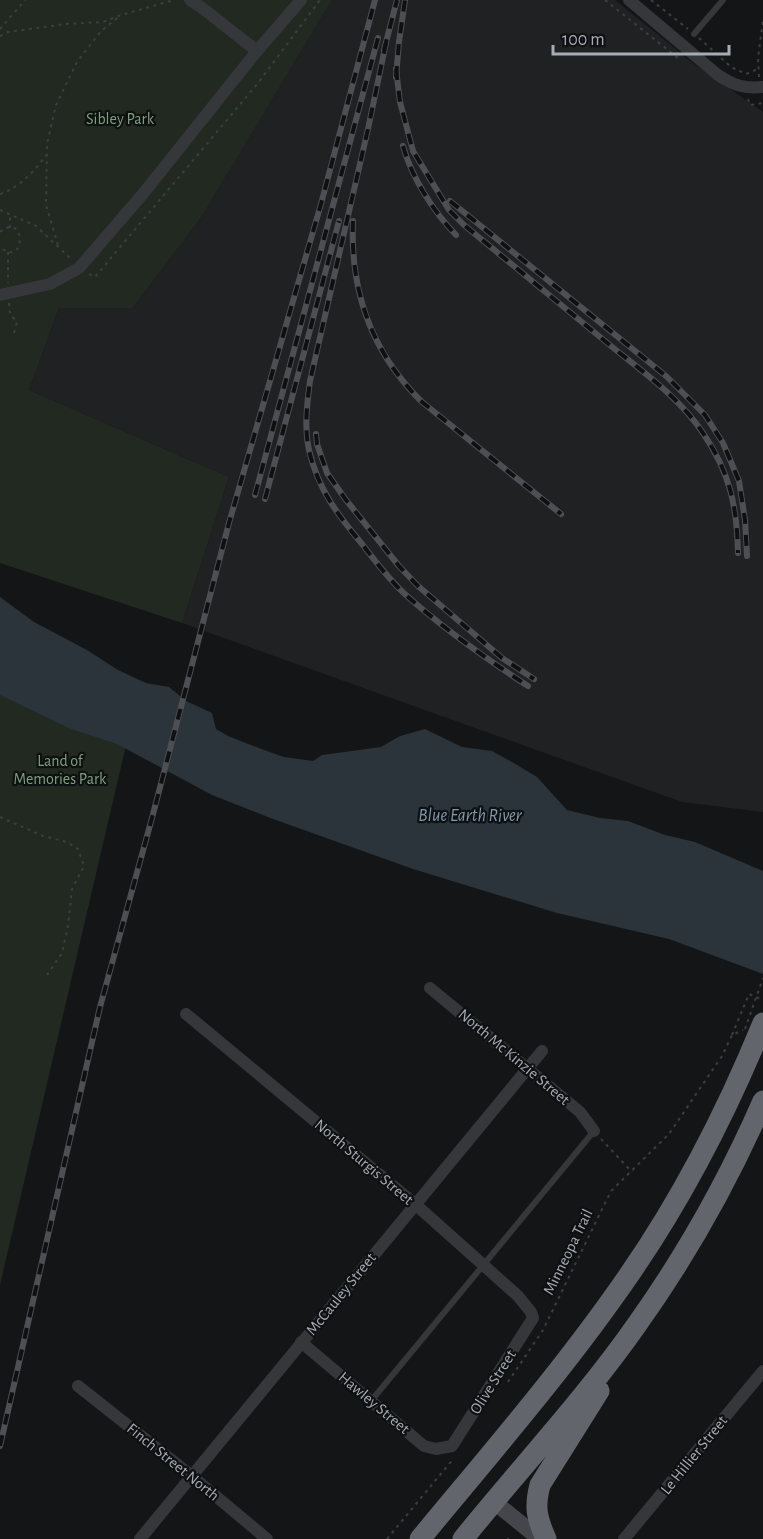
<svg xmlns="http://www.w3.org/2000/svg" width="763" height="1539" font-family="'Alegreya Sans',sans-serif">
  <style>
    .built { fill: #202123 }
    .green { fill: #212921 }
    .water { fill: #2b343a }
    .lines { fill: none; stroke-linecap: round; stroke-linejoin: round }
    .path { stroke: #3c3e42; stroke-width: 2; stroke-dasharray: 3 4.5; stroke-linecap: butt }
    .lane { stroke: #35373b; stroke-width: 6 }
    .street { stroke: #35373b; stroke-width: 12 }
    .secondary { stroke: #44464b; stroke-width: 16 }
    .highway { stroke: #62656c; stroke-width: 21 }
    .rail-casing { stroke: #4d4f54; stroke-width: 6 }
    .rail { stroke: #0f1011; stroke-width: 4; stroke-dasharray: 11; stroke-linecap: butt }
    .path-bridge { stroke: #3c3e42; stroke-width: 2; stroke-dasharray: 3 4.5; stroke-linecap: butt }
    .labels { text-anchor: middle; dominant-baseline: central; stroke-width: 4.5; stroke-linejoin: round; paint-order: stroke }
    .park-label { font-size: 16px; fill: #7da17d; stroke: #0f1011 }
    .street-label { font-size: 16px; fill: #a6acb6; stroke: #0f1011 }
    .water-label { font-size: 18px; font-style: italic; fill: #7d9cb1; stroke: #0f1011 }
  </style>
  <rect width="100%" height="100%" fill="#141516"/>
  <polygon class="built" points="332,0 615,0 693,63 763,112 763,812 682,802 182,623 229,477 29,390 59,308 133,308 201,218"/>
  <g class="green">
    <polygon points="0,0 332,0 201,218 133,308 59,308 29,390 229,477 182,623 0,563"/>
    <polygon points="0,675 128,737 0,1285"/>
  </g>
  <polygon class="water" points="0,597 34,622 87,650 118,670 146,683 169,687 186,701 212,713 216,729 228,736 264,750 284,757 313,761 322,755 381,747 400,736 425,729 462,747 492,751 512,762 537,777 567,810 600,818 628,821 665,835 695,842 763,871 763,974 669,939 557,913 413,869 273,819 212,795 117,744 71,729 0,695"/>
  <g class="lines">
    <g class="path">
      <polyline points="605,0 678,58"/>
      <polyline points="651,0 688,29"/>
      <polyline points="0,29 25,0"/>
      <polyline points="0,36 8,32 66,24 103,22 121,15 174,0"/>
      <polyline points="699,38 731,67 746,74 758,69"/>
      <polyline points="759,77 758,58 763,20"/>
      <polyline points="748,99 750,105 763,103"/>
      <path d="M 0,194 C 20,187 34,172 46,155"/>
      <polyline points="0,210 36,226 71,259"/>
      <polyline points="10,228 10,214"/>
      <path d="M 0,232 C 27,210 26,270 0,247"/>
      <polyline points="58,245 46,205 47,144 56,105 77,62 101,31 121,15"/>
      <polyline points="8,252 8,283"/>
      <polyline points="89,274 95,277 258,83 320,0"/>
      <polyline points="9,303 10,314 17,322 13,337"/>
      <polyline points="0,817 43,836 67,842 78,849 84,866 72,889 68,926 62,953 47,975"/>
      <polyline points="732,1035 749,994 763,1000"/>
      <polyline points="601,1139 632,1172"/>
      <polyline points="508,1382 543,1330 611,1191 669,1134 722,1056 732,1035 743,1030"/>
      <polyline points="387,1539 454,1458"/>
      <polyline points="507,1539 509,1539"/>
    </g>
    <g class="lane">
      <polyline points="694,34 723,0"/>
      <polyline points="371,1401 594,1131"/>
    </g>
    <g class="street">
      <polyline points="190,0 201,7 257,51"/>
      <path d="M 629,0 L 718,75 C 733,85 744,89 763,87"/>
      <polyline points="0,295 50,284 79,268 142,195 257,51 301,0"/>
      <polyline points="430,988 580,1112 594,1131"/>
      <polyline points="186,1014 415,1204 518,1296 531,1312 533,1318 452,1446 436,1449 424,1446 301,1342"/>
      <polyline points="78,1386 193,1477 267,1539"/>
      <polyline points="140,1539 542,1051"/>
      <polyline points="624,1539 763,1371"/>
    </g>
    <polyline class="secondary" points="493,1501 540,1539"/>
    <g class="highway">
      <path d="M 420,1539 C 491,1453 565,1368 629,1275 C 683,1197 727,1111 763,1023"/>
      <path d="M 463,1539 C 521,1467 585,1399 638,1323 C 687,1254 729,1179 763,1101"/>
      <path d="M 546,1539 C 537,1518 534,1508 540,1485 L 599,1391"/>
    </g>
    <defs>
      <g id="rail">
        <path d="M 386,43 L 368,129 L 310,381 C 307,404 304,427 309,450 C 318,489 337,514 362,544 C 376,562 390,581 407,596 C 443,628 488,660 528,686"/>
        <polyline points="384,50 397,0"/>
        <path d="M 396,69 L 400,102 L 413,151 L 449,210 L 464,225 C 513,265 562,306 611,346 C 643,372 680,398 703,433 C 730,473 737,506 738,553"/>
        <polyline points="396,77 399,42 405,0"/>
        <path d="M 403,146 C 412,178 433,211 456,235"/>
        <polyline points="450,201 666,376 705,415 723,443 739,481 745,520 747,556"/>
        <path d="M 353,221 C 350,291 372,353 422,402 L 561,514"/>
        <polyline points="316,434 317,444 327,473 346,500 399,566 418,586 502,658 534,679"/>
        <polyline points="255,495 378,38"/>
        <polyline points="265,499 339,221"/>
        <polyline points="0,1446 100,1007 152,818 229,523 321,204 375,0"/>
      </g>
    </defs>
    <use href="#rail" class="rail-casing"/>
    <use href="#rail" class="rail"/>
    <polyline class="path-bridge" points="745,1029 763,978"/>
  </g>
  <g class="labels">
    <g class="park-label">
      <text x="120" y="119">Sibley Park</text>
      <text x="60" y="761">Land of<tspan x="60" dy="18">Memories Park</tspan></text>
    </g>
    <g class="street-label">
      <text transform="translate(514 1057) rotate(40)">North Mc Kinzie Street</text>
      <text transform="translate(364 1162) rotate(40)">North Sturgis Street</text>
      <text transform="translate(568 1252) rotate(-64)">Minneopa Trail</text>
      <text transform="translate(341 1294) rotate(-51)">McCauley Street</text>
      <text transform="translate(493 1382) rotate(-58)">Olive Street</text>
      <text transform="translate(374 1403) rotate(40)">Hawley Street</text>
      <text transform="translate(694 1455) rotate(-51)">Le Hillier Street</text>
      <text transform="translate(173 1462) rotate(39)">Finch Street North</text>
    </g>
    <g class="water-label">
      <text x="470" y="816">Blue Earth River</text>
    </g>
  </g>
  <path d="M553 45v9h176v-9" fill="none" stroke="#a6acb6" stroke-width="3"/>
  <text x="562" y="45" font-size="18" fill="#a6acb6" stroke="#0f1011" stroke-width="4.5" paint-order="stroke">100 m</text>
</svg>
